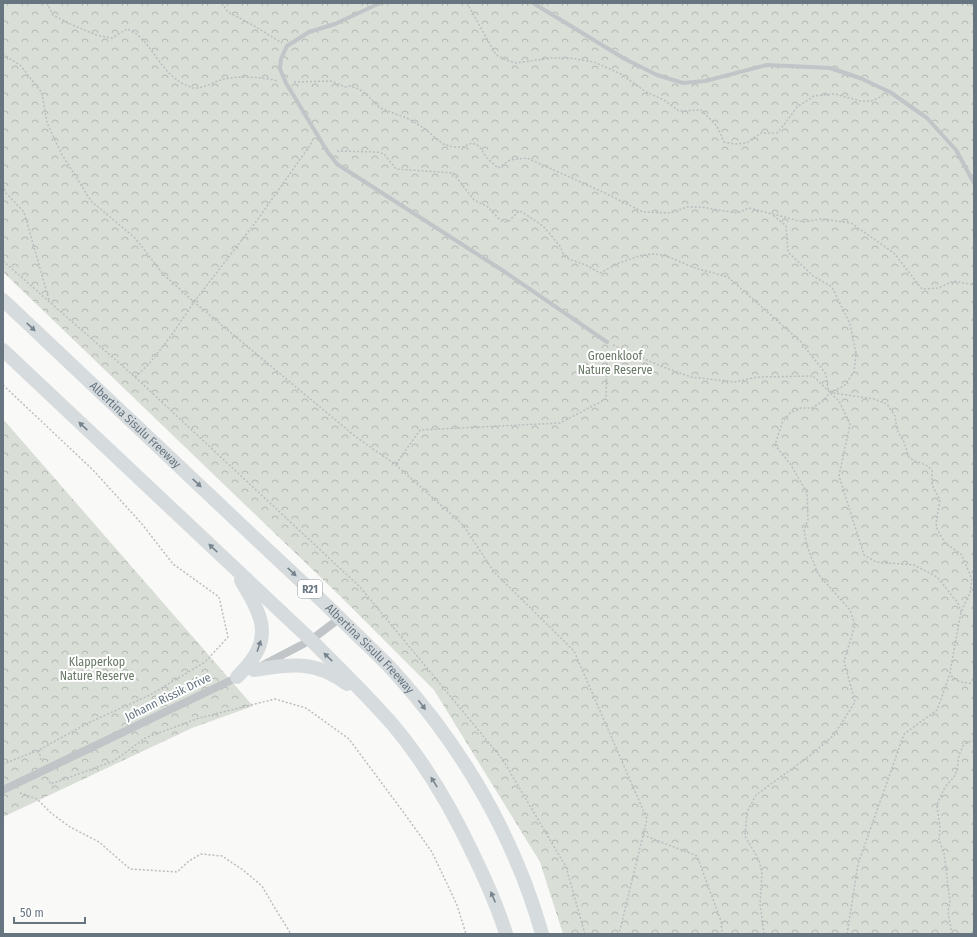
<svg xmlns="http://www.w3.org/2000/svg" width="977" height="937" font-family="'Fira Sans Condensed',sans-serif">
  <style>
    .park { fill: url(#park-crowns) }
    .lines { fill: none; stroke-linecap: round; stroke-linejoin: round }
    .path { stroke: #bbbec0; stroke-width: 1.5; stroke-dasharray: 2 2; stroke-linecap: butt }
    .service { stroke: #c1c5c8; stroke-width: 4 }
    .minor { stroke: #c1c5c8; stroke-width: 8 }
    .trunk { stroke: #d6dbde; stroke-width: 14 }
    .oneway { fill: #77848e }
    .labels { text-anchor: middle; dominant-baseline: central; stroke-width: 4; stroke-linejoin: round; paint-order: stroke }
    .shield { fill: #fff; stroke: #949ea6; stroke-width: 1 }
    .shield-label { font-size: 11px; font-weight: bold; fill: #667580 }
    .park-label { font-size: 12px; fill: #687865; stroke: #fff }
    .street-label { font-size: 12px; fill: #667580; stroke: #fff }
  </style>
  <defs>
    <pattern id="park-crowns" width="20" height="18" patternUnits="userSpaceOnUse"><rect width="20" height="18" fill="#d9ded7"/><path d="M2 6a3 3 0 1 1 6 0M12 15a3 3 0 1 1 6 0" fill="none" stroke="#b4b9b4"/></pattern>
  </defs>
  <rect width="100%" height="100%" fill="#f9f9f7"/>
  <g class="park">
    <polygon points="3,3 974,3 974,934 563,934 540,862 434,690 342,598 3,272"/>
    <polygon points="3,419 253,706 192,728 3,817"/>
  </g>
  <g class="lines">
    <g class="path">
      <path d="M 47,3 L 53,15 L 68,23 L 96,35 L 112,38 L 127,29 C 151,37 159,74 186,85 C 188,86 192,88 194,88 C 202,89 214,82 221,80 C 238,75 261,77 278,81"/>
      <polyline points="222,3 228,12 251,24 282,43"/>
      <polyline points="467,3 496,55 506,60 516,63 551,58 570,58 594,62 621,74 646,92 664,100 679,111 701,110 717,126 724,142 734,144 746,143 761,133 777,133 783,126 797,107 814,96 835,94 860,101 871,101 883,96"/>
      <polyline points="3,54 21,66 42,93 47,123 61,153 91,201 135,238 164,275 194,302 356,437 396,465 463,525 494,572 574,651 647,819 619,934"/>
      <polyline points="294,82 331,81 345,87 350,86 359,89 369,97 380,108 409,119 425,129 443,144 453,147 463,147 472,143 479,146 487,158 498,168 510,160 527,158 605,193 643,212 670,213 687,207 701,207 737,213 749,208 803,222 821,219 851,223 894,253 922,289 938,288 954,281 974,285"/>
      <path d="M 337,151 L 377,152 L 384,154 L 396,169 L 453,173 L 474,200 L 488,207 L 498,218 L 505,222 L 509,221 L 519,211 L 522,212 L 543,226 L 560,246 L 564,256 L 569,259 L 586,265 L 600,273 L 619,263 L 639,256 L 652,254 L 664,255 L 695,268 L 728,277 L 800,341 L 826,374 L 828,389 L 833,393 L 874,399 L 887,404 L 895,416 L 897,430 L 904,442 L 909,457 L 913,460 L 928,466 L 932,471 L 932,485 L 940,500 L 936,523 L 937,529 L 945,543 L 961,554 L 972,579 L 970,593 L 961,612 L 950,672 C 953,683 964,682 974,684"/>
      <polyline points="3,185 6,193 24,212 49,300"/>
      <polyline points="3,261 135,377 360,587 503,760 566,867 585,934"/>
      <polyline points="613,345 663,367 691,377 735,382 757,377 813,376 839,401 850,424 839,476 864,555 876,562 914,565 937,577 958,603 961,612"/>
      <polyline points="135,377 149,364 171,336 194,302 258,219 313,141"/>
      <polyline points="3,385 93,470 142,524 173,564 219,597 228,637 205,662 150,695 88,723 39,750 3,764"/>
      <polyline points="396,464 420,430 560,423 606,399 607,349"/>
      <polyline points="39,750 41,761"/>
      <polyline points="47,778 51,784 114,761 145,738 199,718 275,699 306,708 349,739 404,813 432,852 457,905 466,934"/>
      <polyline points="20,793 37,799 51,813 70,827 99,842 130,869 177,872 189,861 201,854 222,856 243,870 262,886 273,905 291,934"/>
      <polyline points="643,835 697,856 721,921 722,934"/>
      <polyline points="764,934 760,904 762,873 759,860 745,836 747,812 756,795 812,754 834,735 855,702 844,661 855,625 850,610 818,574 807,546 804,530 808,520 807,493 791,465 775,445 782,423 790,413 801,408 812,408 823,401 831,392 844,386 854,372 856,353 850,324 832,287 813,276 788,252 786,226 773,215"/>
      <polyline points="847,934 858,864 904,734 937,710 950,674"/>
      <polyline points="952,934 948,912 950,902 944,853 939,839 940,826 937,807 938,802 945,787 954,777 957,770 959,755 964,744 974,740"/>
    </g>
    <g class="service">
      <polyline points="380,3 335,24 309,32 287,46 281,59 280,69 286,83 327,151 337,164 505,272 607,342"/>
      <polyline points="533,3 625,59 657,75 683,83 705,81 767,65 830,68 860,78 890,92 927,118 956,150 974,183"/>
      <polyline points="971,3 974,5"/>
    </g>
    <g class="minor">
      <polyline points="263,665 311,640 340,618"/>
      <polyline points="3,790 240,676"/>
    </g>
    <g class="trunk">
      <path id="s1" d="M 3,300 C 81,374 159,447 237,521 C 276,558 316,594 354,632 C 368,646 383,659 396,674 C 463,748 515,838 542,934"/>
      <path d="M 3,350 L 311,640 C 339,668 367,695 393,725 C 426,764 452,809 474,856 C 486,881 498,907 506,934"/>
      <path d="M 254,670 C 290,664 316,660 347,684"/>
      <path d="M 237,677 C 258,656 270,637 256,608 C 252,598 246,590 241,580"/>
    </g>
  </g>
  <defs><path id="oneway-solid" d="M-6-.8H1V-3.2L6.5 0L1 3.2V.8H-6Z"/></defs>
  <g class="oneway">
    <use href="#oneway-solid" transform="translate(31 327) rotate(43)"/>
    <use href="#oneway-solid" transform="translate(83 426) rotate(-137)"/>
    <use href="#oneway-solid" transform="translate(197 483) rotate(43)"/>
    <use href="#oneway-solid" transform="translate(213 548) rotate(-137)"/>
    <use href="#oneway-solid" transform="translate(292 572) rotate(43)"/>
    <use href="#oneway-solid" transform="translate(259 646) rotate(-72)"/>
    <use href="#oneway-solid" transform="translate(328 657) rotate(-136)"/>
    <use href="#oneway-solid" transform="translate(422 705) rotate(53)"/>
    <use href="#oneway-solid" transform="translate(434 782) rotate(-122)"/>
    <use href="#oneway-solid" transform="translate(493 897) rotate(-113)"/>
  </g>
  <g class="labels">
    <rect class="shield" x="298" y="580" width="24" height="18" rx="3"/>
    <g class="shield-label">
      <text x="310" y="589">R21</text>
    </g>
    <g class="park-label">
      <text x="615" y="356">Groenkloof<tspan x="615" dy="14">Nature Reserve</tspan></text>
      <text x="97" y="662">Klapperkop<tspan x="97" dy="14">Nature Reserve</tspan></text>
    </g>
    <g class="street-label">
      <text stroke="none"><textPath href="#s1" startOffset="182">Albertina Sisulu Freeway</textPath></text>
      <text stroke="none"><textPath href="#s1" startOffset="506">Albertina Sisulu Freeway</textPath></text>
      <text transform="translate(168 697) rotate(-26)">Johann Rissik Drive</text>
    </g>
  </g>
  <rect width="977" height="937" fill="none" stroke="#667580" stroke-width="8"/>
  <path d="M14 917v6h71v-6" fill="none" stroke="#667580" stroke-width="2"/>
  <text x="20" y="917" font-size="12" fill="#667580" stroke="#ffffff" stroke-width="3" paint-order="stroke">50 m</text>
</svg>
